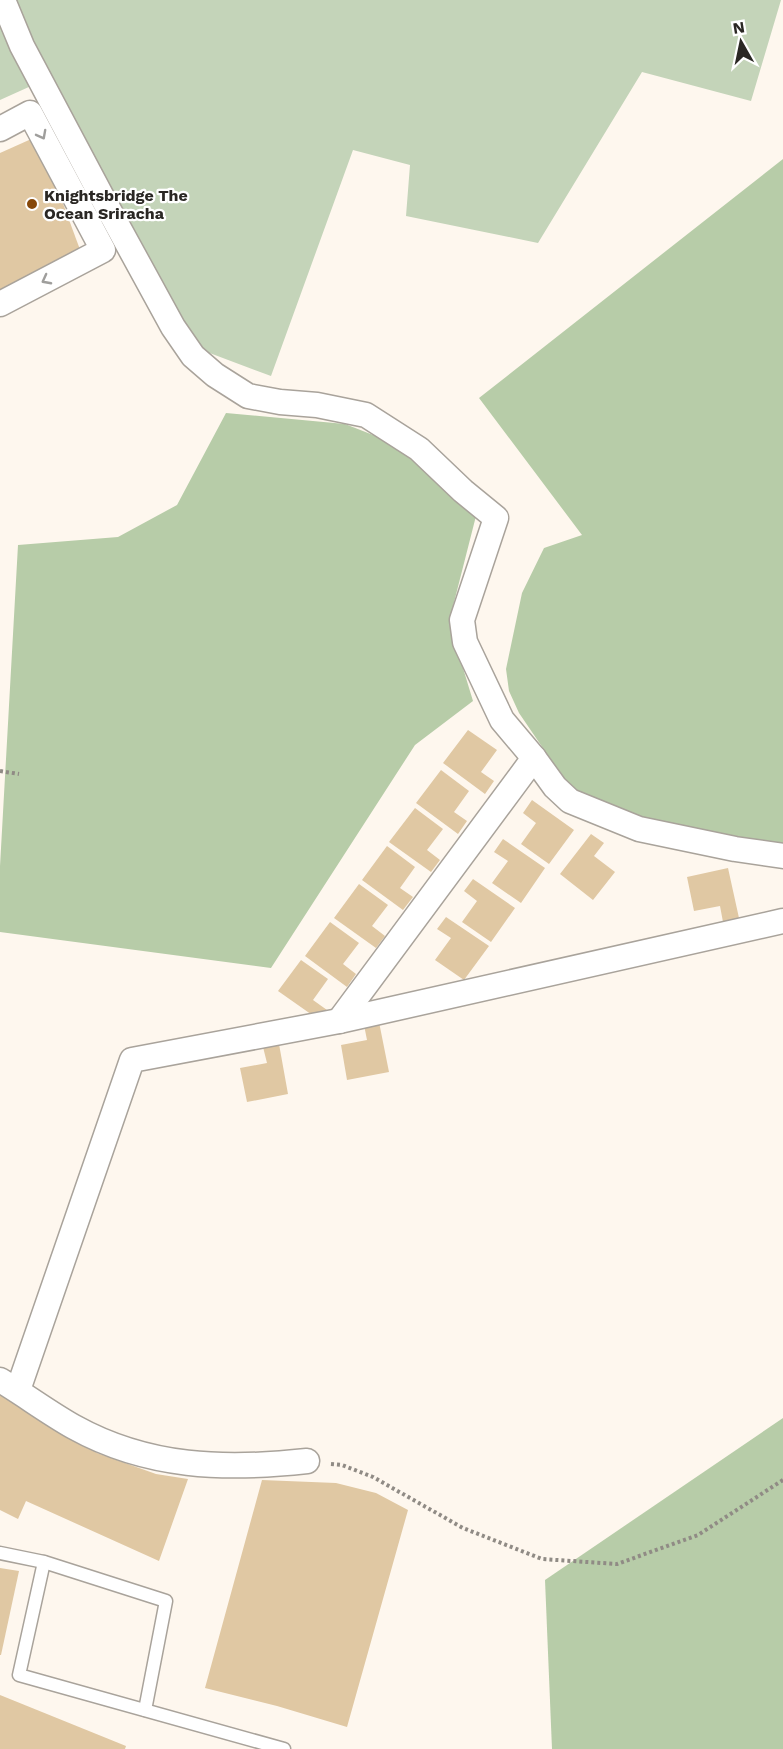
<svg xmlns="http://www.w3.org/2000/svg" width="783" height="1749" font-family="'Work Sans',sans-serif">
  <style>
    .green { fill: #c4d4b9 }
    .forest { fill: #b7cca8 }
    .building { fill: #e0c8a3 }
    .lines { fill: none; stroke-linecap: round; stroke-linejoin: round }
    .lane-casing { stroke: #a9a39b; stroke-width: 15 }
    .street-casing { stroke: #a9a39b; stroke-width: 27 }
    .path { stroke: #908b85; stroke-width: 4; stroke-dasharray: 3 3; stroke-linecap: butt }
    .lane { stroke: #fff; stroke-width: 12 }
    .street { stroke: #fff; stroke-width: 24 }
    .oneway { stroke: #9f9e9c }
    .poi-dot { fill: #864809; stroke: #fff; stroke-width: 2 }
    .labels { text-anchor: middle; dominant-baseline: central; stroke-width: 4.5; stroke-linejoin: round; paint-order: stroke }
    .poi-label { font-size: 16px; font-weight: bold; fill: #2a2724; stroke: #fff; text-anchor: start }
  </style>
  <rect width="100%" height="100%" fill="#fef7ee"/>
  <polygon class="green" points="0,0 781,0 751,101 642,72 538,243 406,216 410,165 353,150 271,376 199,349 51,77 0,100"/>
  <g class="forest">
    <polygon points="783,159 783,846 616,813 583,796 562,776 519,713 509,691 506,669 522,593 544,548 582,535 479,398"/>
    <polygon points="226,413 345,424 391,442 476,516 449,622 473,701 415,745 271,968 0,932 0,866 18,545 118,537 177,505"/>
    <polygon points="783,1418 783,1749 552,1749 545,1580"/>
  </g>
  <g class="building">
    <polygon points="38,136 82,255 0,297 0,153"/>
    <polygon points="468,730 497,750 481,772 494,781 485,794 443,763"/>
    <polygon points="441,770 469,791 454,812 467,821 458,834 416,803"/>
    <polygon points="532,800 574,830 549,864 521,844 536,823 523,813"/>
    <polygon points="415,808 443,829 427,850 440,860 431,872 389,842"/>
    <polygon points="591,834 604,843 594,856 615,872 593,900 560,874"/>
    <polygon points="503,839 545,868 521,903 492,883 508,861 494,852"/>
    <polygon points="387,846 415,867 400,888 413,897 403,910 362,880"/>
    <polygon points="728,868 739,918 723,922 720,906 694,911 687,877"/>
    <polygon points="473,879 515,908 491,942 462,922 477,901 464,891"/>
    <polygon points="359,884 388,905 372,926 385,936 376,948 334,918"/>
    <polygon points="446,917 489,946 464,980 435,960 451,938 437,929"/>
    <polygon points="330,922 359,943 343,964 356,974 347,987 305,956"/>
    <polygon points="301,960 328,979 313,1000 327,1010 315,1017 278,991"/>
    <polygon points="379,1022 389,1072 347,1080 341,1045 367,1040 364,1025"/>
    <polygon points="279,1044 288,1094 247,1102 240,1068 267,1063 263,1047"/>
    <polygon points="0,1393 97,1453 156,1474 188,1479 159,1561 26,1501 18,1519 0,1510"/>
    <polygon points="262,1480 336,1483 376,1493 408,1510 347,1727 277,1706 205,1688"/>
    <polygon points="0,1568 19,1571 1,1655 0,1655"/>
    <polygon points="0,1695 126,1746 125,1749 0,1749"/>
  </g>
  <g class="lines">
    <defs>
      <g id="lane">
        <polyline points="0,1553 44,1562 166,1601 145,1710"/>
        <polyline points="44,1562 19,1675 284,1749"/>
      </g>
      <g id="street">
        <polyline points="3,0 22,46 109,210 173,327 193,356 215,375 248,396 280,402 317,405 366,415 419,449 463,491 496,518 462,620 465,642 502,720 534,758 555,787 570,801 639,829 735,849 783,856"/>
        <polyline points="0,129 30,113 103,250 0,304"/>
        <polyline points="339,1021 534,758"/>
        <path d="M 0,1380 C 25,1395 49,1413 74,1427 C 148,1468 225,1470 307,1461"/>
        <polyline points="18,1390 132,1060 339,1021 783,921"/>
      </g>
    </defs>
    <use href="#lane" class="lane-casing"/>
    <use href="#street" class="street-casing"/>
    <g class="path">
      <polyline points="0,771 19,774"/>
      <polyline points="331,1464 342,1465 373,1477 463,1528 542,1559 617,1564 698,1535 783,1480"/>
    </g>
    <use href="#lane" class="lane"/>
    <use href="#street" class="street"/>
  </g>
  <defs><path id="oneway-chevron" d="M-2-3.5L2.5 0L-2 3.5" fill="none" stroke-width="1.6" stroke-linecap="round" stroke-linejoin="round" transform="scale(1.5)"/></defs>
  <g class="oneway">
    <use href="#oneway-chevron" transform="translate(42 135) rotate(62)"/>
    <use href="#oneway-chevron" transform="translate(46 280) rotate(152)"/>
  </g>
  <circle class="poi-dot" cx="32" cy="204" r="6"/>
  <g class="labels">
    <g class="poi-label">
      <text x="44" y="195">Knightsbridge The<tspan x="44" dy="18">Ocean Sriracha</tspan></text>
    </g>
  </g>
  <g transform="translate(741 42) rotate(351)" stroke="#ffffff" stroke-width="4.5" paint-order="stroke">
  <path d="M0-4.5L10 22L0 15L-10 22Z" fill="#2a2724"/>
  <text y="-9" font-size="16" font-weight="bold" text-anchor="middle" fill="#2a2724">N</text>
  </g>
</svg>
